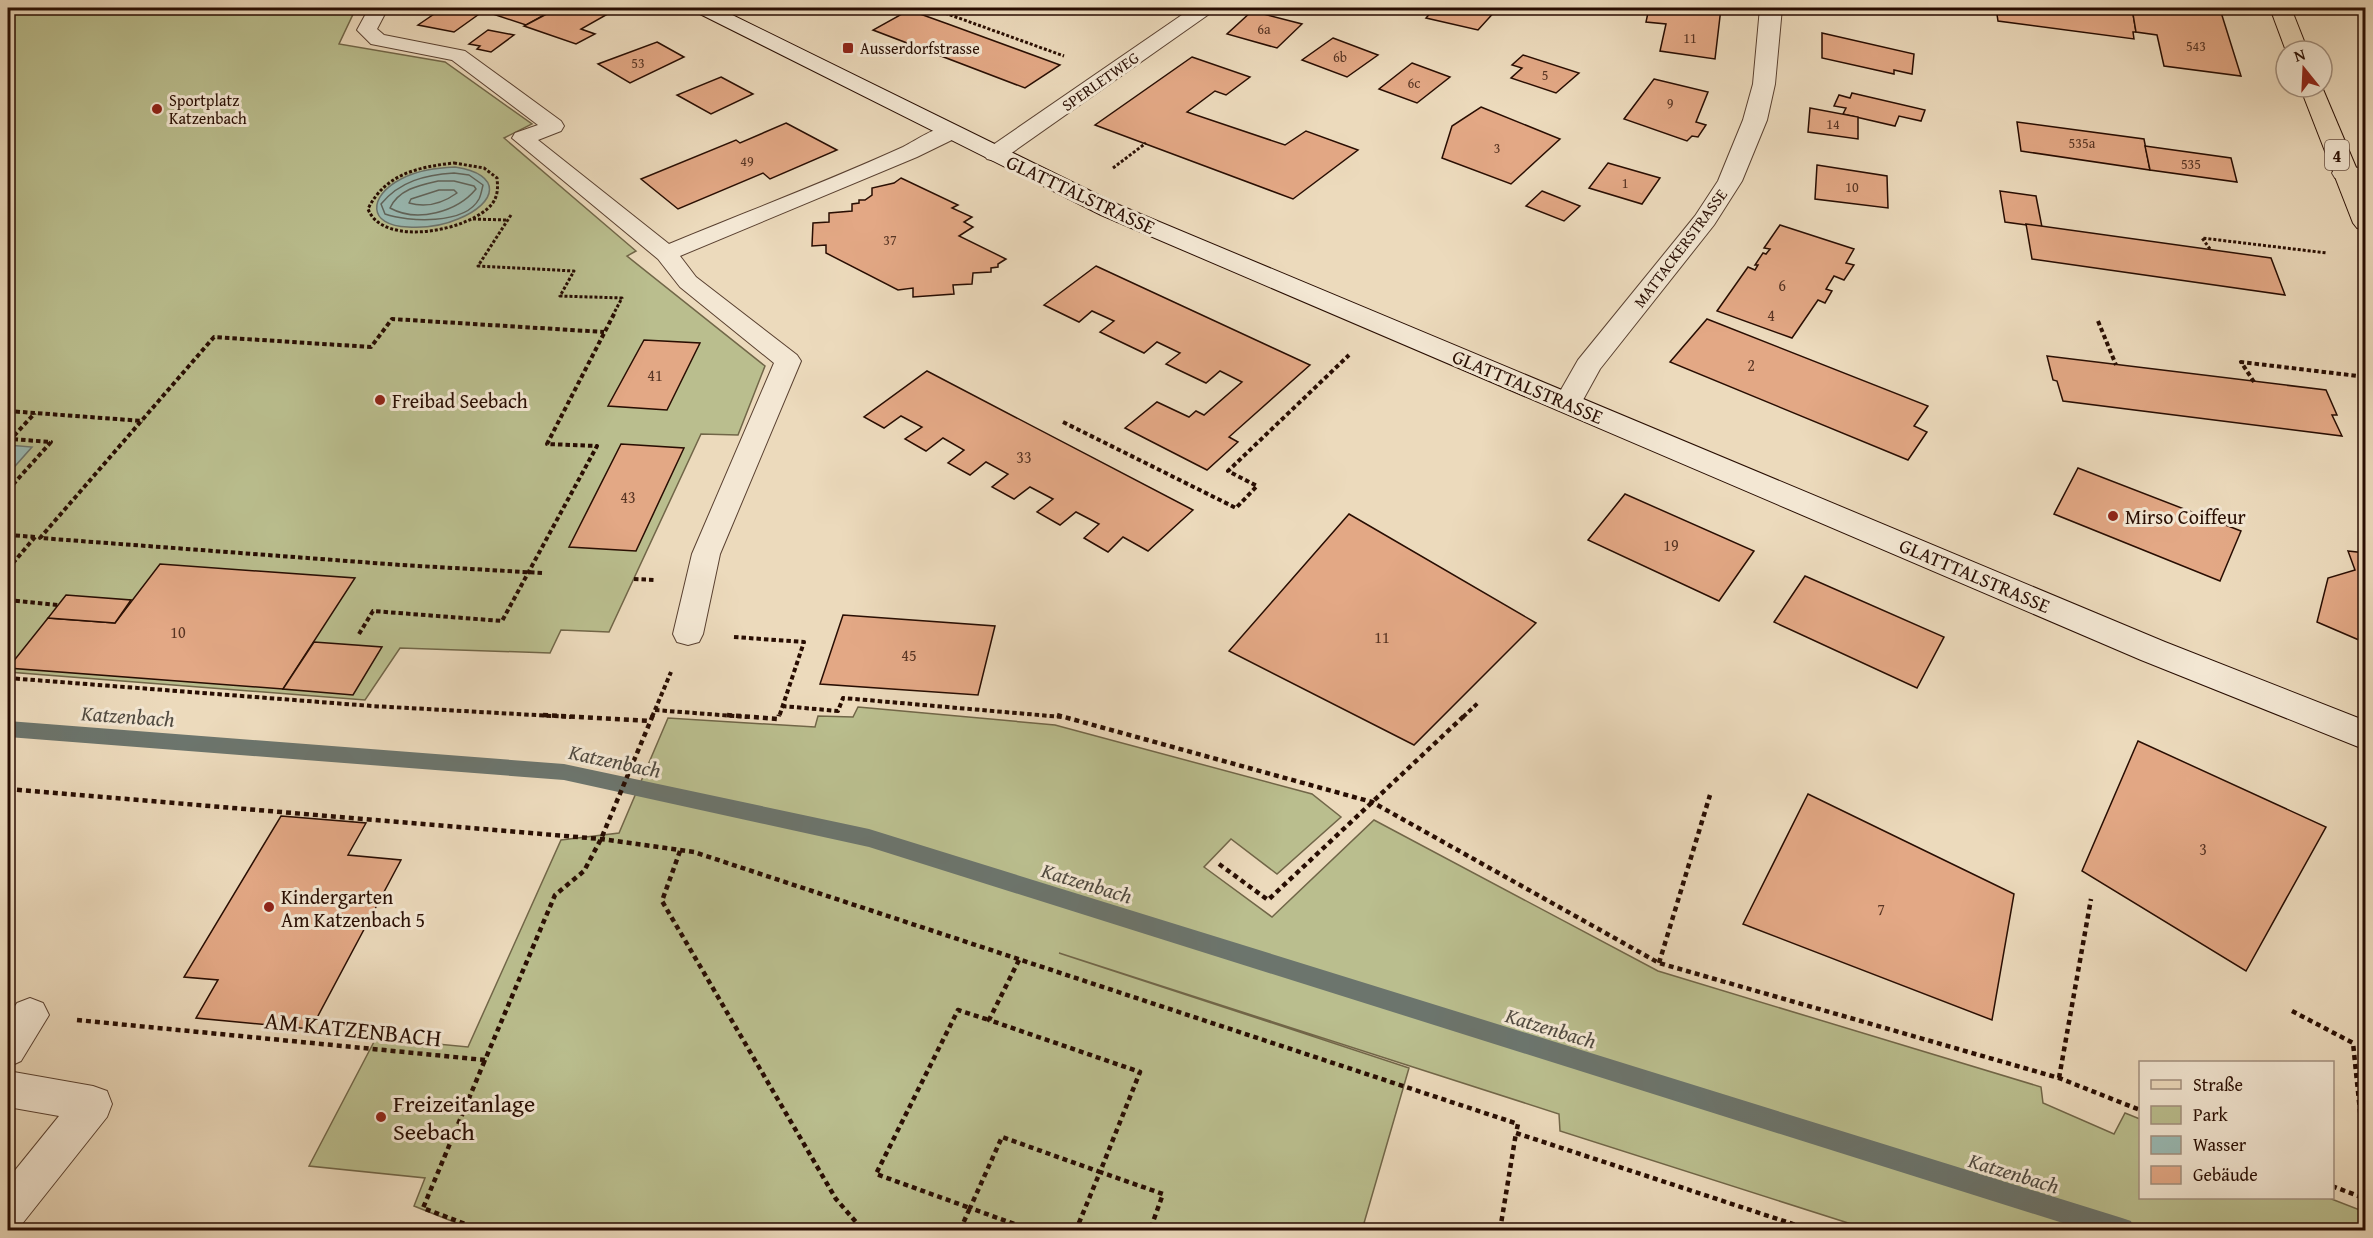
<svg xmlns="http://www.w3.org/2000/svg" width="2373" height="1238" font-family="'Gentium Book Plus',serif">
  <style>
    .green { fill: #babe8e; stroke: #716648; stroke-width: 1.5 }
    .water { fill: #99bab4; stroke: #6c756d; stroke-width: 1.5 }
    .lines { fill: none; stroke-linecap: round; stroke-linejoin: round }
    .shore { stroke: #60645b; stroke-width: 1.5 }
    .stream { fill: #6c756d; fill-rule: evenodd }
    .building { fill: #e3a885; stroke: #280d02; stroke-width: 1.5 }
    .service-casing { stroke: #594030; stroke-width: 2 }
    .minor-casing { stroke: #594030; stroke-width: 2 }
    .secondary-casing { stroke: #280d02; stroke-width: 2 }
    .primary-casing { stroke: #280d02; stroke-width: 2 }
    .path-far2 { stroke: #280d02; stroke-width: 3; stroke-dasharray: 3 2; stroke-linecap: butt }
    .path-far1 { stroke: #280d02; stroke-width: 4; stroke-dasharray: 4.5 3; stroke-linecap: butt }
    .path { stroke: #280d02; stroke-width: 4.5; stroke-dasharray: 5 4; stroke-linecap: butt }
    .service { fill: #f3e7d3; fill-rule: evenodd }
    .minor { fill: #f3e7d3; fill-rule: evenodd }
    .secondary { fill: #f3e7d3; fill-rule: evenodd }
    .primary { fill: #ecdabc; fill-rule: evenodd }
    .poi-dot { fill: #8f2418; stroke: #f3e7d3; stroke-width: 2 }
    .labels { text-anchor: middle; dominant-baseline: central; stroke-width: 6; stroke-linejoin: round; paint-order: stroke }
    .far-number-label { font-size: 14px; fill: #573423 }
    .far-poi-label { font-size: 16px; fill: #280d02; stroke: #f3e7d3; text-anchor: start }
    .far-street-label { font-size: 16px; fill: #280d02; stroke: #f3e7d3 }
    .number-label { font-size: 16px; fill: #573423 }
    .shield { fill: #f3e7d3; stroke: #654e41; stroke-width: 1.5 }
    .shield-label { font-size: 18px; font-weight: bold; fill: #280d02 }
    .street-label { font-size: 20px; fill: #280d02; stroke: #f3e7d3 }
    .poi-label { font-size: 20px; fill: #280d02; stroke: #f3e7d3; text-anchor: start }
    .water-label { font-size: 21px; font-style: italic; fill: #504a40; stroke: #f3e7d3 }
    .near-street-label { font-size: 24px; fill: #280d02; stroke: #f3e7d3 }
    .near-poi-label { font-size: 24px; fill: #280d02; stroke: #f3e7d3; text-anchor: start }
  </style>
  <rect width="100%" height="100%" fill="#ecdabc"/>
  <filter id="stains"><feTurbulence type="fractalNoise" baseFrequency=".00333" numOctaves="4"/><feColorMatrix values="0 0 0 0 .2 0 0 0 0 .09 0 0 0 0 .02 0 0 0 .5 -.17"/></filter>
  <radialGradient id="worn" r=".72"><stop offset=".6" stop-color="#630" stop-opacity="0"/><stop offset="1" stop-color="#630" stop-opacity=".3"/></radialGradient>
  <g class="green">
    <polygon points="8,8 356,8 339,44 445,62 532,124 504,138 636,251 627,256 765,366 738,435 701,434 609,632 561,630 550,653 400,648 365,700 8,672"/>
    <polygon points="858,707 1055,725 1312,794 1341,817 1277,874 1231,839 1204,867 1272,917 1374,820 1658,971 2041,1087 2043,1103 2114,1134 2125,1113 2140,1119 2140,1198 2329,1198 2365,1212 2365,1230 1870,1230 1560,1131 1559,1114 1059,953 1409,1068 1362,1230 474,1230 414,1206 425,1178 309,1166 376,1038 468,1047 561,840 619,833 668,718 815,727 818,716 853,717"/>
  </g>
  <g class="water">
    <path d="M 455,167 C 503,174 498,203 458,219 C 442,226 425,228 408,227 C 367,226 368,196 401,179 C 418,170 436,168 455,167 Z"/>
    <polygon points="8,445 32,447 8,474"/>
  </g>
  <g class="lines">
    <g class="shore">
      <path d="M 454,173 L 469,175 L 483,185 C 482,189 481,195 479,199 C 465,225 408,222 385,214 L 381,204 C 400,181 425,175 454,173 Z"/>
      <path d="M 438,181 L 454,181 L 474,186 L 476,189 C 457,212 417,223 390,208 C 399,189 420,185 438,181 Z"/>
      <path d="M 439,190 L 454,190 L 457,193 C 443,203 426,208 409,203 L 411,199 Z"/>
    </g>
    <polygon class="stream" points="8,721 564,764 869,829 2122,1218 2131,1221 2134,1230 2085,1230 869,847 564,780 8,737"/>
  </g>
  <g class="building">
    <polygon points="443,8 460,8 482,12 454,32 418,25"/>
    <polygon points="489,8 527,8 546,14 526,25 484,11"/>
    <polygon points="558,8 582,8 606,15 581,29 595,34 576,44 524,26"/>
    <polygon points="1435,8 1498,8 1478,30 1426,18"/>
    <polygon points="1649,8 1721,8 1715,59 1660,51 1666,24 1646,22"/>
    <polygon points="1846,8 1870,8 1870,13 1846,9"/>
    <polygon points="1996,8 2132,8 2136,32 2133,32 2134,39 1998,21"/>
    <polygon points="2132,8 2220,9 2241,76 2164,66 2157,35 2136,32"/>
    <polygon points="909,10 948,24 1060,65 1025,88 873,30"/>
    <polygon points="1252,11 1302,24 1277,48 1227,34"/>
    <polygon points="488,30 514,35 491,52 477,49 480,46 469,44"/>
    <polygon points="1822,33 1914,54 1912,74 1894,70 1894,74 1822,58"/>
    <polygon points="1333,38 1378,55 1347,77 1302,60"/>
    <polygon points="657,42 684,57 630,83 598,64"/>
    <polygon points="1523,55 1579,73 1556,93 1511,78 1522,68 1512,65"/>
    <polygon points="1192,57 1250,77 1226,95 1215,91 1187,112 1285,145 1306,131 1358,150 1293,199 1095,125"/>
    <polygon points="1412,63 1450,77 1417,103 1379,89"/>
    <polygon points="721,77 753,94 711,114 677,95"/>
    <polygon points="1654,79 1708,92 1696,122 1706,125 1698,137 1692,136 1687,141 1624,119"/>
    <polygon points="1852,93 1925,110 1921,121 1899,116 1895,126 1843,114 1846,108 1834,106 1839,95 1850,98"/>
    <polygon points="1481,107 1560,139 1511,184 1442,158 1452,126"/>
    <polygon points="1810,108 1858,117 1858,139 1808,132"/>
    <polygon points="2017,122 2144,139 2150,170 2021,151"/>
    <polygon points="786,123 837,150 770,179 763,173 678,209 641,179 736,140 740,143"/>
    <polygon points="2145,146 2231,158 2237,182 2150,170"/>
    <polygon points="1608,163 1660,178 1642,204 1589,188"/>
    <polygon points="1817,165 1887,176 1888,208 1815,199"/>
    <polygon points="901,178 958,205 952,208 972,217 964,222 973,227 959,236 1006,259 998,264 998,267 991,268 991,272 973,273 972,284 953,285 954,294 913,297 913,288 898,290 826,253 826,245 812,246 813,223 829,222 829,213 852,211 852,204 859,203 859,200 865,200 872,195 872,188 894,183"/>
    <polygon points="1542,191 1580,206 1564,221 1526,206"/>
    <polygon points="2000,191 2036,196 2042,227 2005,222"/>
    <polygon points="2026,224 2271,258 2285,295 2032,259"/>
    <polygon points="1780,225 1854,249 1846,263 1854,265 1844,280 1834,276 1826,289 1832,291 1825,303 1818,300 1792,338 1717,311 1748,267 1755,270 1758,265 1755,265 1763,253 1766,254 1770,249 1764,248"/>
    <polygon points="1096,266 1271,347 1310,365 1229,437 1238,442 1207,470 1125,428 1157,402 1189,417 1196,411 1204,415 1242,382 1220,371 1206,383 1166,364 1180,353 1157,342 1144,353 1100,332 1114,321 1092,311 1079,322 1044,305"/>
    <polygon points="1707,319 1928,406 1914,426 1927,432 1908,460 1670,362"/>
    <polygon points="644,340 700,343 667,410 608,406"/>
    <polygon points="2047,356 2326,390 2337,415 2332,415 2342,436 2063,401 2057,381 2053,380"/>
    <polygon points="927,371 1193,510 1148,551 1123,537 1108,552 1084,538 1099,524 1076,512 1060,525 1037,512 1053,499 1030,487 1014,499 992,487 1008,474 986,462 970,475 948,463 964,450 943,438 926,451 905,439 922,427 901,416 884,428 864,417"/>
    <polygon points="621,444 684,448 636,551 569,547"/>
    <polygon points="2078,468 2241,531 2220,581 2054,514"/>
    <polygon points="1625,494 1754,551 1719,601 1588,540"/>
    <polygon points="1349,514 1536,623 1414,745 1229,651"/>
    <polygon points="2348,551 2366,553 2366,643 2317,622 2328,578 2355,570"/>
    <polygon points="160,564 355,578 283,689 8,668 48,618 115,623"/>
    <polygon points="1805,576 1944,637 1917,688 1774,622"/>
    <polygon points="66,595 131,600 115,623 48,618"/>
    <polygon points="843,615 995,626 978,695 820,684"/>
    <polygon points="314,642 382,647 353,695 283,689"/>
    <polygon points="2138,741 2326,827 2246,971 2082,871"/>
    <polygon points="1808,794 2014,894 1992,1020 1743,924"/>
    <polygon points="281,816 366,823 348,855 401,860 311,1029 196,1018 218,980 184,977"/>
  </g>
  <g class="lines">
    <defs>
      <g id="service">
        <path d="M 369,8 L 388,8 L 377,29 L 384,35 L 465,51 L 561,121 L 564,126 L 561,131 L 538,140 L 669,244 C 746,212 826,182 903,147 C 919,139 939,123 958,127 L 961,132 L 958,137 L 917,157 L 680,256 L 696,277 L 797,355 L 801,361 L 720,554 L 703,634 L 699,642 L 688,645 L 677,642 L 673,634 L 692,554 L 774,363 L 680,287 L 658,259 L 512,138 L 515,133 L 538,125 L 452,60 L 371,44 L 357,30 Z"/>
        <polygon points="30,998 43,1003 49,1015 21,1061 8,1067 8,1017 17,1003"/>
        <polygon points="8,1071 93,1086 107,1091 112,1104 107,1117 22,1224 8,1230 8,1179 59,1116 8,1107"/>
      </g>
      <g id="minor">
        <polygon points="1192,8 1216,8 1212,12 1003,159 995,161 987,159 983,154 987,149"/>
        <polygon points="1760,8 1782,8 1775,84 1767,120 1742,181 1714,225 1600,369 1578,409 1568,411 1558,409 1554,402 1578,360 1695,216 1718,181 1743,120 1753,84"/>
        <polygon points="2344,166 2366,169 2366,183 2335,178 2332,173 2335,168"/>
      </g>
      <polygon id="secondary" points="692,8 718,8 1119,205 2165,642 2366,721 2366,750 2141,660 1101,215 696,12"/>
      <g id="primary">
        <polygon points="2270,8 2291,8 2308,51 2286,51"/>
        <polygon points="2300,87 2322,87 2366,191 2366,230 2357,228 2353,223"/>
      </g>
    </defs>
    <use href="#service" class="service-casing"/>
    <use href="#minor" class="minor-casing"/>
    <use href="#secondary" class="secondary-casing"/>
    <use href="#primary" class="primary-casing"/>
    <g class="path-far2">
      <polyline points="931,8 1064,56"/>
      <path d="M 454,163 L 484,168 L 497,178 C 498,188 498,196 492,204 C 470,231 383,248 368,209 C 385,174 418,167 454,163 Z"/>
      <polyline points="1113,168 1146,143"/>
      <polyline points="511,215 478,266 574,271 560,296 622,298 614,313"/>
      <polyline points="473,219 507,220"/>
      <polyline points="2210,249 2202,238 2327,253"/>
    </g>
    <g class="path-far1">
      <polyline points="2098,321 2116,365"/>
      <polyline points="2254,382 2241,362 2366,377"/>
      <polyline points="8,411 143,421"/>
      <polyline points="1063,422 1236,508 1257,486 1228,471 1349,355"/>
      <polyline points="8,439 11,439 35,413"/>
      <polyline points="8,490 51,442 11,439"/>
      <polyline points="8,535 36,537"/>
      <polyline points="8,569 35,537"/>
      <polyline points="542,573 401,565 40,538 214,337 371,347 392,319 604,332"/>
      <polyline points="634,579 655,580"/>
      <polyline points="8,600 58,605"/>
      <polyline points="359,634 373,611 502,621 597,446 547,444 615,312"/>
      <polyline points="734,637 804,642 779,717"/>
      <polyline points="8,678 372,706 571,717"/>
      <polyline points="782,706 838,711 843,698 1062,717"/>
      <polyline points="655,710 747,717"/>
      <polyline points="652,717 671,672"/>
      <polyline points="1463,717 1479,702"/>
    </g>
    <g class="path">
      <polyline points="543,715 650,721"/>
      <polyline points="727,715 778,719 779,715"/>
      <polyline points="1057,715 1372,802 1659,963 2059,1078 2140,1110"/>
      <polyline points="8,789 601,839 694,852 1518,1124 1516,1133 1811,1230"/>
      <polyline points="680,851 662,901 836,1199 863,1230"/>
      <polyline points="1219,864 1268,900 1465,715"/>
      <polyline points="1019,960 989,1020 1140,1072 1100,1172 1163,1194 1150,1230"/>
      <polyline points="1659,963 1710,795"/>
      <polyline points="2292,1011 2353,1043 2366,1169"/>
      <polyline points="77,1020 485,1060 555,895 584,871 601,839 653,715"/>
      <polyline points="2059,1078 2091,899"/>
      <polyline points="2332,1186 2366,1199"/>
      <polyline points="481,1230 423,1208 485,1060"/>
      <polyline points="960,1230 970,1208 876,1174 958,1010 989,1020"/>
      <polyline points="1031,1230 970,1208 1002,1137 1100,1172 1076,1230"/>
      <polyline points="1500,1230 1516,1133"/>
    </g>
    <use href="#service" class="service"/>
    <use href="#minor" class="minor"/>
    <use href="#secondary" class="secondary"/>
    <use href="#primary" class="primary"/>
  </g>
  <g class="poi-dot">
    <rect x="842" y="42" width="12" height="12" rx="3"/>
    <circle cx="157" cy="109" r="6"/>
    <circle cx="380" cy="400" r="6"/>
    <circle cx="2113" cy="516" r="6"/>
    <circle cx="269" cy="907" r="6"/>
    <circle cx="381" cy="1117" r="6"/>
  </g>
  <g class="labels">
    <g class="far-number-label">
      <text x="1264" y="29">6a</text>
      <text x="1690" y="38">11</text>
      <text x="2196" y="46">543</text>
      <text x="1340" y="57">6b</text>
      <text x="638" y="63">53</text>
      <text x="1545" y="75">5</text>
      <text x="1414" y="83">6c</text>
      <text x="1670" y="103">9</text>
      <text x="1833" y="124">14</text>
      <text x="2082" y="143">535a</text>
      <text x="1497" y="148">3</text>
      <text x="747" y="161">49</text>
      <text x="2191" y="164">535</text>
      <text x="1625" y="183">1</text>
      <text x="1852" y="187">10</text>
      <text x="890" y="240">37</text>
    </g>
    <g class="far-poi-label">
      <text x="860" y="48">Ausserdorfstrasse</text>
      <text x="169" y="100">Sportplatz<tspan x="169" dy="18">Katzenbach</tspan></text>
    </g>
    <g class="far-street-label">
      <text transform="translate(1100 81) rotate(-35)">SPERLETWEG</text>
      <text transform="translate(1680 248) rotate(-53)">MATTACKERSTRASSE</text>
    </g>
    <g class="number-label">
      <text x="1782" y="285">6</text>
      <text x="1771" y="315">4</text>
      <text x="1751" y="365">2</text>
      <text x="655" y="375">41</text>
      <text x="1024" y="457">33</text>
      <text x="628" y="497">43</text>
      <text x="1671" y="545">19</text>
      <text x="178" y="632">10</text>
      <text x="1382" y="637">11</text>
      <text x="909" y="655">45</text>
      <text x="2203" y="849">3</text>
      <text x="1881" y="909">7</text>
    </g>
    <rect class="shield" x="2325" y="140" width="24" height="30" rx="4.5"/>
    <g class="shield-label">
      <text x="2337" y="155">4</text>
    </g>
    <g class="street-label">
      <text transform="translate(1081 194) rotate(25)">GLATTTALSTRASSE</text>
      <text transform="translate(1528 386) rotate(23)">GLATTTALSTRASSE</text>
      <text transform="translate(1975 575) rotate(23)">GLATTTALSTRASSE</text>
    </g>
    <g class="poi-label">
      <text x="392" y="400">Freibad Seebach</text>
      <text x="2125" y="516">Mirso Coiffeur</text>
      <text x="281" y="896">Kindergarten<tspan x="281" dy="23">Am Katzenbach 5</tspan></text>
    </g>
    <g class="water-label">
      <text transform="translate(128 716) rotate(4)">Katzenbach</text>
      <text transform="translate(615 761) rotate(12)">Katzenbach</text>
      <text transform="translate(1087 883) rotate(17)">Katzenbach</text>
      <text transform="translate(1551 1028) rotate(17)">Katzenbach</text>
      <text transform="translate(2014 1173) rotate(17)">Katzenbach</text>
    </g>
    <g class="near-street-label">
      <text transform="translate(353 1029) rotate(6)">AM KATZENBACH</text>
    </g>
    <g class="near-poi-label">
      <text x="393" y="1103">Freizeitanlage<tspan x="393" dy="28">Seebach</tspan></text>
    </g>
  </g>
  <rect width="2373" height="1238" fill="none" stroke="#ecdabc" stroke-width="30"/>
  <rect x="9" y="9" width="2355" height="1220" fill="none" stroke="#280d02" stroke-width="3"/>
  <rect x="15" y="15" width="2343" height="1208" fill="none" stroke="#280d02" stroke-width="1.5"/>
  <rect x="2139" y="1061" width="195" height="138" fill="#f3e7d3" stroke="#a2907f" stroke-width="1.5"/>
  <rect x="2151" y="1080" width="30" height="9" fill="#ecdabc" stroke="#a2907f" stroke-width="1.5"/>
  <text x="2193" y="1091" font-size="18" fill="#280d02">Straße</text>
  <rect x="2151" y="1106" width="30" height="18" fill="#babe8e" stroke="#a2907f" stroke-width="1.5"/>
  <text x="2193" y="1121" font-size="18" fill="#280d02">Park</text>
  <rect x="2151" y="1136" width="30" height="18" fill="#99bab4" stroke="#a2907f" stroke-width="1.5"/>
  <text x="2193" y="1151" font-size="18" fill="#280d02">Wasser</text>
  <rect x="2151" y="1166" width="30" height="18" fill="#e3a885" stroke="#a2907f" stroke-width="1.5"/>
  <text x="2193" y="1181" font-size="18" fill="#280d02">Gebäude</text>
  <g transform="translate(2304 69) rotate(342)"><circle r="28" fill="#f3e7d3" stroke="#a2907f" stroke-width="1.5"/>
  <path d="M0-4.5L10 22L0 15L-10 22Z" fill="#8f2418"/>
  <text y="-9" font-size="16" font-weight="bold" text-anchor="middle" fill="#280d02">N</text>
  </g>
  <rect width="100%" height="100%" filter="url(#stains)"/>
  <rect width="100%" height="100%" fill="url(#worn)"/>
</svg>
